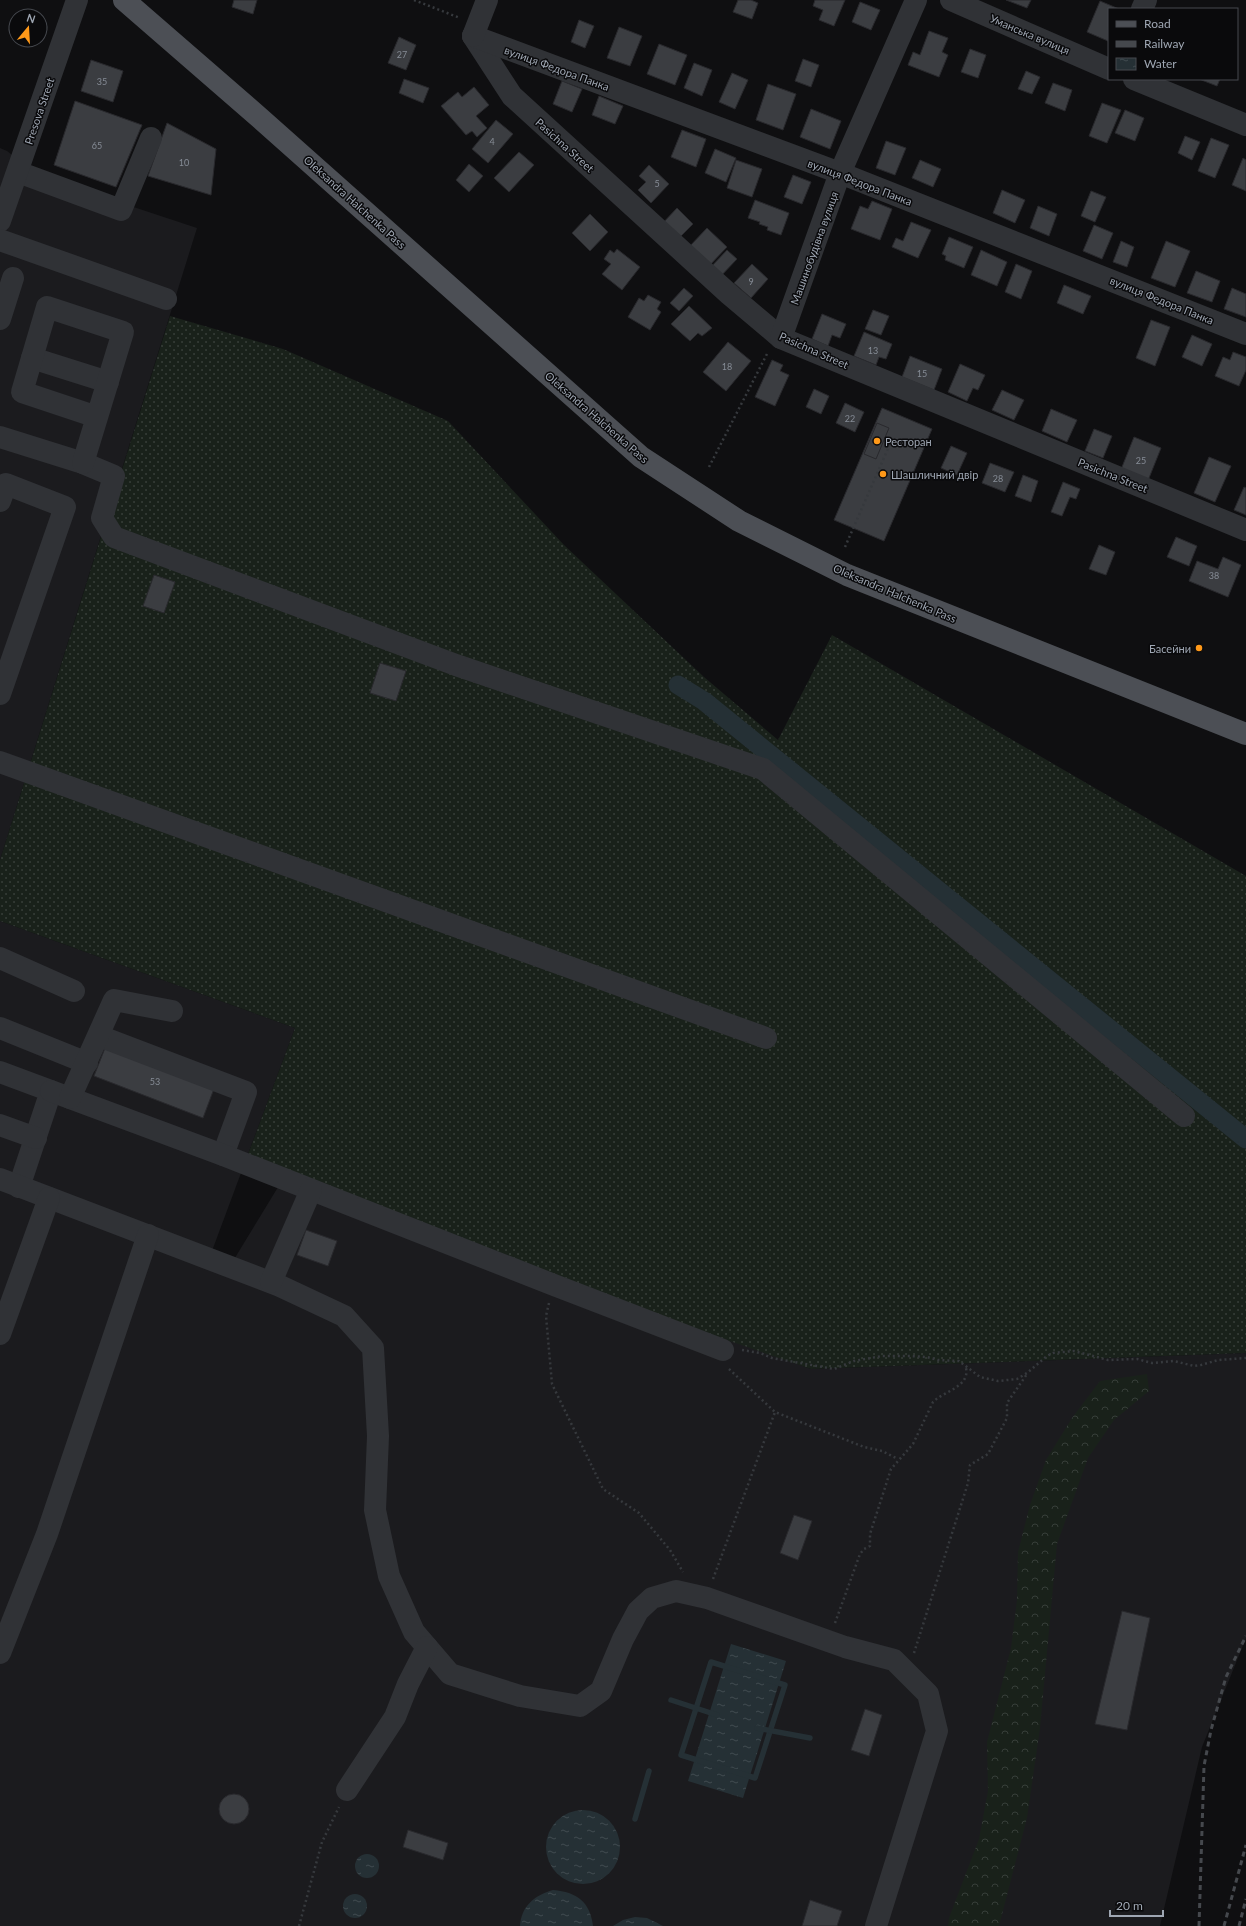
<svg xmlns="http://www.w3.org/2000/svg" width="1246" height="1926" font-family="Lato,sans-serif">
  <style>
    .built { fill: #1b1b1e }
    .forest { fill: url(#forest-crowns) }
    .garden { fill: url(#garden-dots) }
    .water { fill: url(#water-ripples) }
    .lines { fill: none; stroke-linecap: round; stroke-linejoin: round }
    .stream { stroke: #253035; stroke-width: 5.5 }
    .canal { stroke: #253035; stroke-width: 19 }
    .building { fill: #3b3d41; stroke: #29292d }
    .path { stroke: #36393d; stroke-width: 2.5; stroke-dasharray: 2 3; stroke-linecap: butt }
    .minor { stroke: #303236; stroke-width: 22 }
    .major { stroke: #4c4f55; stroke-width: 22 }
    .rail { stroke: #45484d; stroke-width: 3; stroke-dasharray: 5 4; stroke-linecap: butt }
    .poi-dot { fill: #ff9919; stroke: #0a0a0c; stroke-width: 1.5 }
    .labels { text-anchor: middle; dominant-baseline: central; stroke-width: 3; stroke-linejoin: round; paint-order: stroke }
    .number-label { font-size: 9px; fill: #868c96 }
    .street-label { font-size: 11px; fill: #9fa7b3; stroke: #0a0a0c }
    .poi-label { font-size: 11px; fill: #9fa7b3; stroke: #0a0a0c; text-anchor: start }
  </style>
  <defs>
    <pattern id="forest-crowns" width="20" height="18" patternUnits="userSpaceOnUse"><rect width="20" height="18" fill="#19211a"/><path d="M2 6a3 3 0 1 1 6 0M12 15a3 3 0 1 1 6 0" fill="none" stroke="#373e39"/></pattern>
    <pattern id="garden-dots" width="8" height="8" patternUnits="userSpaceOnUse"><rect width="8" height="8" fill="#19211a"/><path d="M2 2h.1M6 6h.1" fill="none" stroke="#373e39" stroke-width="1.8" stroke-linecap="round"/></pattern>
    <pattern id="water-ripples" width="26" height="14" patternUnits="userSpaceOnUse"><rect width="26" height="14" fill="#253035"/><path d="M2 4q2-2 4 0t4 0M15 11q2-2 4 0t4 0" fill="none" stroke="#414b50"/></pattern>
  </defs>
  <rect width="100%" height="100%" fill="#0f0f11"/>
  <g class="built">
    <polygon points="0,148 7,151 37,175 197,228 0,860"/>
    <polygon points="0,921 295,1028 209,1259 230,1266 286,1174 811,1369 1246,1353 1246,1638 1202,1747 1160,1926 0,1926"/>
  </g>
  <polygon class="forest" points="1147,1374 1149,1391 1114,1420 1088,1458 1057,1544 1040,1728 1027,1818 999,1926 948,1926 949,1918 979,1839 988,1791 987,1742 1011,1648 1017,1600 1018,1552 1030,1505 1046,1460 1072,1418 1100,1381"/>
  <polygon class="garden" points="170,316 283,349 448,421 564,545 704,677 778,740 832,635 1246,876 1246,1353 811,1369 610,1300 247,1157 295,1028 0,921 0,860"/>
  <g class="water">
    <polygon points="731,1644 786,1661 743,1798 688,1781"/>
    <circle cx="583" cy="1847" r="37"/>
    <circle cx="367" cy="1866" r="12"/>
    <path d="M 553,1890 C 577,1892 590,1902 593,1926 L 520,1926 C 521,1906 535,1895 553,1890 Z"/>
    <circle cx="355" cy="1906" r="12"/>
    <polygon points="635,1917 647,1918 663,1926 613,1926 623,1920"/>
  </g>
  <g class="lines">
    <g class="stream">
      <polygon points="711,1662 785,1685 755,1778 681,1755"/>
      <polyline points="671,1700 717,1715"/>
      <polyline points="757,1728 810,1738"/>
      <polyline points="635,1819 649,1771"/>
    </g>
    <polyline class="canal" points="678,685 704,701 1246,1139"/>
  </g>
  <g class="building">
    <polygon points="234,0 257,0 253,14 232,7"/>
    <polygon points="738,0 751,0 758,3 752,19 733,12"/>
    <polygon points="815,0 845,0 834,26 819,20 823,10 813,6"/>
    <polygon points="1006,0 1031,0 1027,8"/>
    <polygon points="1100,1 1119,9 1109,9 1108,41 1087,32"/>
    <polygon points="860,2 880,10 871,30 852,22"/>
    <polygon points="579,20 594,26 585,48 571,42"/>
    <polygon points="619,27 642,36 630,66 607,58"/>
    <polygon points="929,31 948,38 942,52 948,55 939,77 908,65 913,52 920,55"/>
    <polygon points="399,37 416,45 406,70 388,63"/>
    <polygon points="659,44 687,55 675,85 647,74"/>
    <polygon points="970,49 986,55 978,78 961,72"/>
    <polygon points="803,59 819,65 811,87 795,81"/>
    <polygon points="91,60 123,71 113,102 81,91"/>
    <polygon points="694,63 712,70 702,96 684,88"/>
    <polygon points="1026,71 1040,77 1032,94 1018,89"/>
    <polygon points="732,73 748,80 735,109 719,102"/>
    <polygon points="404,79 429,88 423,103 399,93"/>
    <polygon points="1199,79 1220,79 1217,86"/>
    <polygon points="562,81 582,89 572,112 553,104"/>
    <polygon points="1053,83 1072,90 1065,111 1045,103"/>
    <polygon points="768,84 796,94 783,130 756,120"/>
    <polygon points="474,87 489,105 476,116 487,128 477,137 472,131 466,135 441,106 458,92 462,97"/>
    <polygon points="599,96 623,106 615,124 592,115"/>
    <polygon points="75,101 142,125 116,187 54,165"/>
    <polygon points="1102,103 1121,110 1107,143 1089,136"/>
    <polygon points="811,109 841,121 830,149 800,137"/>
    <polygon points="1125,110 1144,118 1135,141 1115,133"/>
    <polygon points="496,120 513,134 488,163 472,149"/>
    <polygon points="167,123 216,149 211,195 148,176"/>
    <polygon points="682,130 706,139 696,167 671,157"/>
    <polygon points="1185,136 1200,142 1192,160 1178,153"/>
    <polygon points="1211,138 1229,145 1215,178 1198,171"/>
    <polygon points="886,141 906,148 895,175 876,168"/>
    <polygon points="715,149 736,158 726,182 705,173"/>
    <polygon points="519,152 534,165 509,192 494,178"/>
    <polygon points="1243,158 1246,160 1246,191 1232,185"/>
    <polygon points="736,160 762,169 752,197 727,188"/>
    <polygon points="920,160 941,169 933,187 912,178"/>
    <polygon points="469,164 483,176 469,192 456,180"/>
    <polygon points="649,165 669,184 651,203 638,190 646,182 639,176"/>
    <polygon points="793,175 811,182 802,204 784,197"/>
    <polygon points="1002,190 1025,200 1015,223 993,213"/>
    <polygon points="1091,191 1106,197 1095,222 1081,216"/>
    <polygon points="755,200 789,213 781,235 767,230 768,227 759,224 760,222 748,218"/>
    <polygon points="872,201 892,209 880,240 851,229 860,206 868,209"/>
    <polygon points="1038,206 1057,214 1049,236 1030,228"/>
    <polygon points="677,208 693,224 677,240 661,225"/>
    <polygon points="590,214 608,232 590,251 572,233"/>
    <polygon points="911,222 931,230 918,258 892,247 896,238 903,241"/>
    <polygon points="1094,225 1113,233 1102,259 1083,251"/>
    <polygon points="707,228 727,247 709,266 689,247"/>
    <polygon points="949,237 973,247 964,268 945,260 946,256 942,254"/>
    <polygon points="1121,241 1134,247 1127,267 1113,262"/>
    <polygon points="1166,241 1190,251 1175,287 1151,278"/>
    <polygon points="617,249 640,267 622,290 602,274 611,264 604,259 610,250 614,253"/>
    <polygon points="727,250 737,259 719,278 709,269"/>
    <polygon points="981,250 1007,262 997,286 971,275"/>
    <polygon points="752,264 768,279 751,298 734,283"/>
    <polygon points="1016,264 1032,271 1021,299 1005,292"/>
    <polygon points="1196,271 1220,281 1212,302 1187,293"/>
    <polygon points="1064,285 1091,296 1083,314 1057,303"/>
    <polygon points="684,288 693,296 679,311 670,303"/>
    <polygon points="1232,288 1246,294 1246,317 1224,309"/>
    <polygon points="648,295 661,302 657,309 661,312 650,330 628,317 639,298 644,301"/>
    <polygon points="689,306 712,328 702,336 698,333 690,341 671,324"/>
    <polygon points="873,310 889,316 881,335 865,329"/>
    <polygon points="822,314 846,324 840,338 832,335 828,346 812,339"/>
    <polygon points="1151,320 1170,327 1155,366 1136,358"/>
    <polygon points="864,332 892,344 886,359 879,357 876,365 854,356"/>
    <polygon points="1192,335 1212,344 1202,366 1182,357"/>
    <polygon points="728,342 751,361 726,391 703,372"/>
    <polygon points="1233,352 1246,357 1246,370 1239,386 1215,376 1223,357 1230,360"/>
    <polygon points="910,356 942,369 934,390 902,377"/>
    <polygon points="772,360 783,365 780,371 789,375 775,406 755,397"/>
    <polygon points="960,364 985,375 978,390 973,388 967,401 948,392"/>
    <polygon points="814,389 829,396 821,414 806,407"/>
    <polygon points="1002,390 1024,400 1014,420 992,410"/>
    <polygon points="845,403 864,412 855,432 836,423"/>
    <polygon points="882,408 932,429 884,541 834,520"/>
    <polygon points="1051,409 1077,420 1067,442 1042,431"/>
    <polygon points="877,423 889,428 876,459 864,454"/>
    <polygon points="1094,429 1112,436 1103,458 1085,451"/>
    <polygon points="1134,437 1161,448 1147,483 1120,472"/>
    <polygon points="951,446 967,453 957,475 941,468"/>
    <polygon points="1209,457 1231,466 1215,502 1194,493"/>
    <polygon points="990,463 1014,472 1005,492 982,483"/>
    <polygon points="1023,475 1038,481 1031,502 1015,496"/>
    <polygon points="1063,482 1080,489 1076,499 1070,497 1062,516 1051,512"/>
    <polygon points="1244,487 1246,488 1246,515 1234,510"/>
    <polygon points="1176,537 1197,546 1189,566 1167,557"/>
    <polygon points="1099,545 1115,552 1106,575 1089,569"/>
    <polygon points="1223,557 1241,565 1228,597 1189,581 1197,561 1218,569"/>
    <polygon points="154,575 175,582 164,613 143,606"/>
    <polygon points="380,663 406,671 396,701 370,693"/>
    <polygon points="107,1043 215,1086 203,1118 94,1076"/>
    <polygon points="306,1230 337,1241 328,1266 297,1255"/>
    <polygon points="794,1515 812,1521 798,1560 780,1553"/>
    <polygon points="1122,1611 1150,1618 1127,1730 1095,1724"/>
    <polygon points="865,1709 882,1715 869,1756 851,1750"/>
    <circle cx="234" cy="1809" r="15"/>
    <polygon points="408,1830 448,1843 443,1860 403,1847"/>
    <polygon points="810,1900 842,1911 837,1926 802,1926"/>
  </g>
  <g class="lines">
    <g class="path">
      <polyline points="414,0 460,18"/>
      <polyline points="709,467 768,352"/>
      <polyline points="845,547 890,444"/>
      <polyline points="549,1303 546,1316 552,1384 603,1489 639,1513 670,1550 683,1572"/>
      <polyline points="742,1350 760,1353 772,1358 834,1369 854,1361 882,1356 908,1356 927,1357 938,1360 959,1361 980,1377 998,1381 1017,1379 1027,1373 1047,1356 1053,1353 1074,1351 1108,1360 1137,1359 1152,1363 1174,1361 1194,1366 1201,1365 1218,1360 1246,1358"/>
      <polyline points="729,1369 775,1412 864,1447 882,1451 898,1459"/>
      <polyline points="713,1579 775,1412"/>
      <path d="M 835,1623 L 860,1554 L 864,1549 L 870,1546 L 870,1534 L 891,1469 L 913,1444 L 933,1402 C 944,1391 970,1387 966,1368"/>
      <polyline points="914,1653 968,1483 970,1465 988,1454 1007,1418 1007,1403 1027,1374"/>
      <polyline points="299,1926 322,1842 339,1807"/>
    </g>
    <g class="minor">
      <polyline points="951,0 1109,69"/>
      <polyline points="1142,9 1146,0"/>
      <polyline points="473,36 512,96 729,294 781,338 1246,530"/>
      <polyline points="473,36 840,173 1246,334"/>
      <polyline points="473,36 487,0"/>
      <polyline points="1134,79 1246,125"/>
      <polyline points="18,172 121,210 151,138"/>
      <polyline points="0,221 77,0"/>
      <polyline points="0,240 166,299"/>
      <polyline points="0,319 13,278"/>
      <polyline points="781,338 840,173 916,0"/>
      <polyline points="32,358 108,382"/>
      <polyline points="0,437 83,463 114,476 102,518 114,537 456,665 763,769 1184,1116"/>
      <polyline points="83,463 123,332 47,307 22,392 97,417"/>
      <polyline points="0,501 6,484 65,507 0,694"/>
      <polyline points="0,762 766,1038"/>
      <polyline points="0,958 74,991"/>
      <polyline points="0,1028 87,1063"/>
      <polyline points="99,1036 246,1092 223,1155"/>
      <polyline points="0,1072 51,1091 19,1187"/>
      <polyline points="51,1091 223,1155 554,1285 723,1350"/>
      <polyline points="70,1098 114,1000 172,1011"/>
      <polyline points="0,1125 36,1138"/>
      <polyline points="0,1179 280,1286 344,1316 373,1348 378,1436 375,1510 389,1576 414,1632 450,1674 520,1696 580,1706 601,1691 623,1639 638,1611 652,1598 676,1591 707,1598 845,1647 894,1660 928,1694 937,1731 876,1926"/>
      <polyline points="271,1282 311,1190"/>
      <polyline points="0,1334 49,1198"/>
      <polyline points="0,1653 47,1534 148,1235"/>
      <polyline points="347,1790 395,1717 408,1684 427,1647"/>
    </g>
    <polyline class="major" points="124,0 261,119 641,457 739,521 847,575 1246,734"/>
    <g class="rail">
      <polyline points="1199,1926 1204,1766 1211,1730 1226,1677 1246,1636"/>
      <polyline points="1224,1926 1246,1845"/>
      <polyline points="1239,1926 1246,1899"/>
    </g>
  </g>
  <g class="poi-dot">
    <circle cx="877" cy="441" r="4"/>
    <circle cx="883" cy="474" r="4"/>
    <circle cx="1199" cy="648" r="4"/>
  </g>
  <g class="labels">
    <g class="number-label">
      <text x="402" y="54">27</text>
      <text x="102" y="81">35</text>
      <text x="492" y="141">4</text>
      <text x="97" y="145">65</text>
      <text x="184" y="162">10</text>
      <text x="657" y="183">5</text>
      <text x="751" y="281">9</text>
      <text x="873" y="350">13</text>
      <text x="727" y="366">18</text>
      <text x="922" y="373">15</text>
      <text x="850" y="418">22</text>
      <text x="1141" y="460">25</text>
      <text x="998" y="478">28</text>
      <text x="1214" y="575">38</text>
      <text x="155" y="1081">53</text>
    </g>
    <g class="street-label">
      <text transform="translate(1030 34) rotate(23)">Уманська вулиця</text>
      <text transform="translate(557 68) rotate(20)">вулиця Федора Панка</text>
      <text transform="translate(39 111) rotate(-71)">Presova Street</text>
      <text transform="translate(565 145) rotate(42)">Pasichna Street</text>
      <text transform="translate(860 182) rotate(21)">вулиця Федора Панка</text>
      <text transform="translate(355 202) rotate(42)">Oleksandra Halchenka Pass</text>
      <text transform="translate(814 248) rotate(-70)">Машинобудівна вулиця</text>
      <text transform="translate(1162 300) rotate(22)">вулиця Федора Панка</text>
      <text transform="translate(814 350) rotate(24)">Pasichna Street</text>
      <text transform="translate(597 417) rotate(41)">Oleksandra Halchenka Pass</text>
      <text transform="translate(1113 475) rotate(22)">Pasichna Street</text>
      <text transform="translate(895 593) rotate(23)">Oleksandra Halchenka Pass</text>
    </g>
    <g class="poi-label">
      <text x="885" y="441">Ресторан</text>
      <text x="891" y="474">Шашличний двір</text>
      <text x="1191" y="648" text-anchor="end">Басейни</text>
    </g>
  </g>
  <rect x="1108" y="8" width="130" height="72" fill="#0a0a0c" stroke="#46494f"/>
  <rect x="1116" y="21" width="20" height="6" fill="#4c4f55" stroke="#46494f"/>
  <text x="1144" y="28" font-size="12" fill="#9fa7b3">Road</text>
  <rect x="1116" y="41" width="20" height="6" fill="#45484d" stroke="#46494f"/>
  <text x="1144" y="48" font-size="12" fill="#9fa7b3">Railway</text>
  <rect x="1116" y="58" width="20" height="12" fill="url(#water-ripples)" stroke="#46494f"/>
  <text x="1144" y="68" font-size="12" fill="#9fa7b3">Water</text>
  <g transform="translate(28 28) rotate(18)"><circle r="19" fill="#0a0a0c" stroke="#46494f"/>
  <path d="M0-3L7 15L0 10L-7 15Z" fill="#ff9919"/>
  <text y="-6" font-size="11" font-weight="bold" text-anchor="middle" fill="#9fa7b3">N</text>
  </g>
  <path d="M1110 1910v6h53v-6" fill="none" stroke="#9fa7b3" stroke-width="2"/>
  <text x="1116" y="1910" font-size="12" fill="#9fa7b3" stroke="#0a0a0c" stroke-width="3" paint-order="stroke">20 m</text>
</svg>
